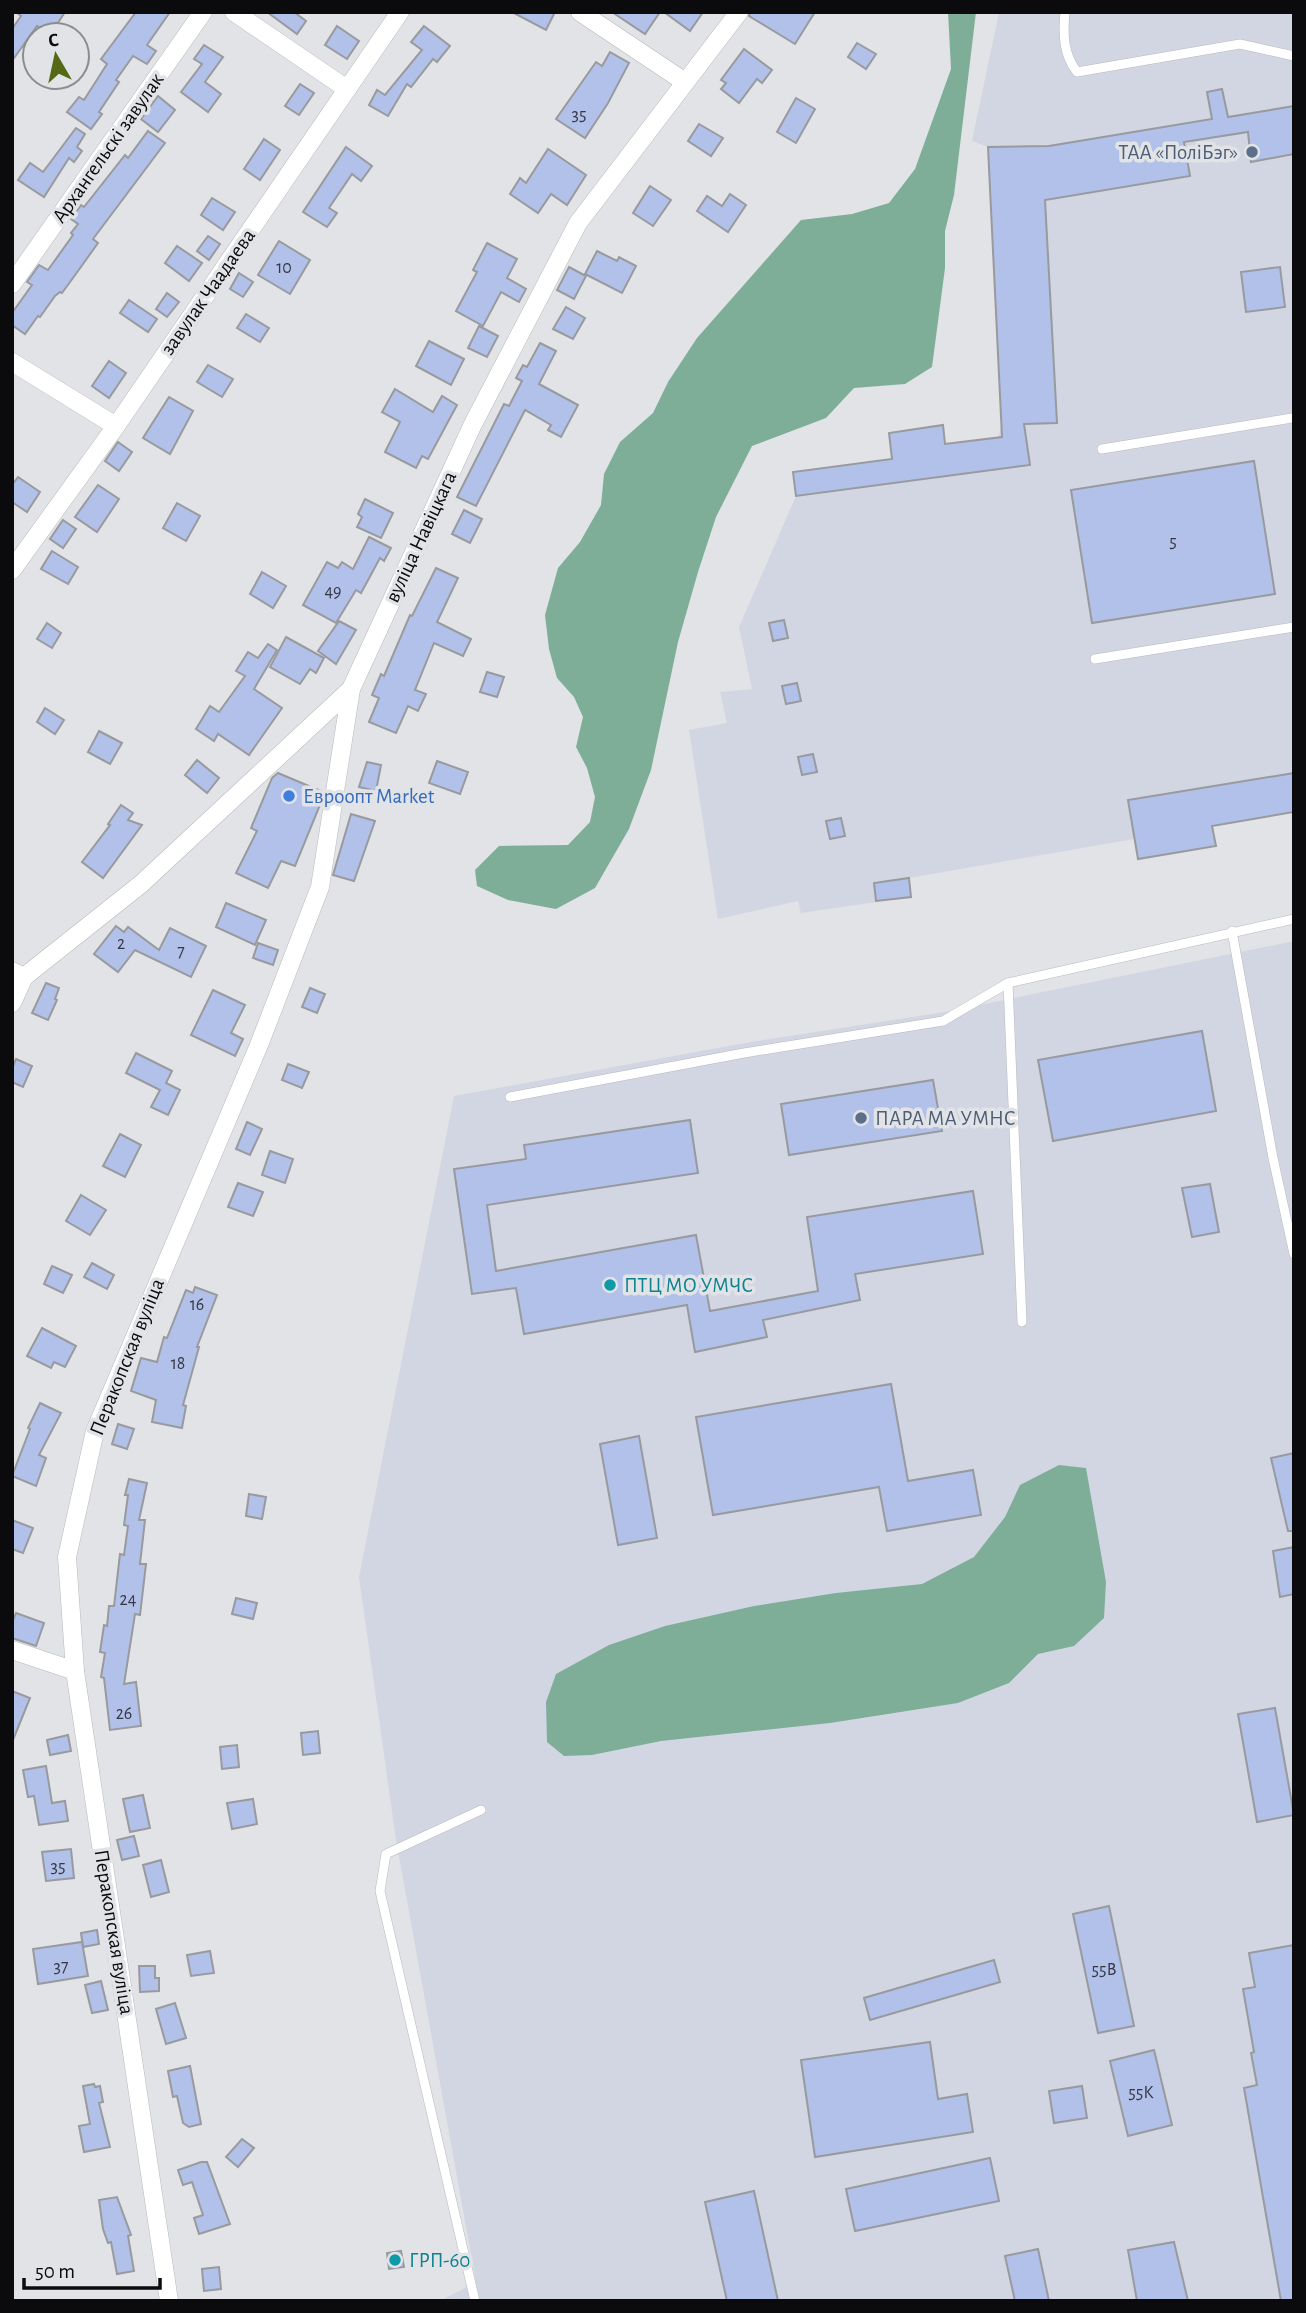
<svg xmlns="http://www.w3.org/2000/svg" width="1306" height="2313" font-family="'Alegreya Sans',sans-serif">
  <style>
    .built { fill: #d2d6e2 }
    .forest { fill: #7fae98 }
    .building { fill: #b2c1e9; stroke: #989a9e; stroke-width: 2 }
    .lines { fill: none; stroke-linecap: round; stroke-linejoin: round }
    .service-casing { stroke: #b8b9be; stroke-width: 10 }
    .minor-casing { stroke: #b8b9be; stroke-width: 19 }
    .service { stroke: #fff; stroke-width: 9 }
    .minor { stroke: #fff; stroke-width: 18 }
    .service-dot { fill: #5c6f8a; stroke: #e1e3e7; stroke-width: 2.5 }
    .shop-dot { fill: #3f7fe0; stroke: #e1e3e7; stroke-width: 2.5 }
    .culture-dot { fill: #0f9aa8; stroke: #e1e3e7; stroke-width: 2.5 }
    .labels { text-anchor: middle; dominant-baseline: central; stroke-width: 7; stroke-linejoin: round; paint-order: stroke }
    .number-label { font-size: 18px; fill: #353844 }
    .street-label { font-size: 21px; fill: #0b0b0d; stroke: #e1e3e7 }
    .service-label { font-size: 21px; fill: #4e5e75; stroke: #e1e3e7; text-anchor: end }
    .shop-label { font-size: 21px; fill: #366cbe; stroke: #e1e3e7; text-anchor: start }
    .culture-label { font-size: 21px; fill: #0d838f; stroke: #e1e3e7; text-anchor: start }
  </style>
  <rect width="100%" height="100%" fill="#e1e3e7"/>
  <g class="built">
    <polygon points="999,12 1294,12 1294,812 1213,826 1216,846 1138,859 1134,839 909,878 911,897 801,913 798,901 718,919 689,730 727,723 720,692 752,689 739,627 796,496 793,472 892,459 889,433 943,425 946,444 998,437 1002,425 988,147 972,141"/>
    <polygon points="1294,941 1294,2301 440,2301 476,2282 396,1840 359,1577 454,1096 745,1043 945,1012"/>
  </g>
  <g class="forest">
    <polygon points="948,12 976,12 954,195 945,231 945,268 932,367 905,384 854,388 826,418 752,446 716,517 698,572 678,642 651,770 629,829 595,888 556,909 508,900 477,886 475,870 499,846 568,845 590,822 595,797 587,768 576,747 583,717 574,697 557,678 549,649 545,615 558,568 580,542 601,505 604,474 620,442 653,413 668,382 697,338 801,220 852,214 889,203 915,169 951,69"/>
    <polygon points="1059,1465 1086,1468 1106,1582 1104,1618 1074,1646 1038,1654 1009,1683 958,1703 830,1723 661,1741 592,1755 564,1756 547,1742 546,1702 556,1674 609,1645 665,1626 754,1606 836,1593 922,1584 974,1557 1005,1517 1020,1485"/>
  </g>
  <g class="building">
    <polygon points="16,12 65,12 50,35 37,26 12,61 12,29 21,16"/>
    <polygon points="136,12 170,12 147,45 156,51 147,64 133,56 116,80 119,82 99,112 102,114 91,129 67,112 79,97 84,100 107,64 101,59"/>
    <polygon points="267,12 294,12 306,21 297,34"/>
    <polygon points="512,12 555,12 546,30"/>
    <polygon points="612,12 660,12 645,34"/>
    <polygon points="664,12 703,12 690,31"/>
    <polygon points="750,12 815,12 795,44 749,16"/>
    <polygon points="337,26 359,41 347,59 325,45"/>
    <polygon points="424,26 450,46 437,62 433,59 411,87 407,84 388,116 369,105 377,90 385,95 422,50 411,42"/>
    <polygon points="857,43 876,54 866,69 848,57"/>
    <polygon points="204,45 223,57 205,82 221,94 208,112 181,92 202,64 194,59"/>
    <polygon points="744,49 772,70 762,83 757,79 739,103 721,89 726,83 721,80"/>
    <polygon points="610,52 629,63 608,103 585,138 556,119 596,62 602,66"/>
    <polygon points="300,84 314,93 299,115 285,106"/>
    <polygon points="1222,89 1228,117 1294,106 1294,154 1251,162 1248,132 1184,142 1190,176 1045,200 1057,423 1024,424 1030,465 796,496 793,472 892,459 889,433 943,425 945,444 1002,437 988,147 1049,146 1212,119 1207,92"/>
    <polygon points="158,96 175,110 158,132 141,119"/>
    <polygon points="796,98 815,109 796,143 777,132"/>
    <polygon points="699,124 723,138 711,156 688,141"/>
    <polygon points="76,128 85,134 77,147 82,151 74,162 69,158 44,197 18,180 30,163 43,172"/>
    <polygon points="148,131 165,143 93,239 98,243 78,271 62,293 60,292 55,296 40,317 38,316 25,334 12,325 12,313 32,285 27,282 39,265 48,270 73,235 71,233 78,224 71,219 81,205 84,207 125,155 128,158"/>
    <polygon points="264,139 280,150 260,180 244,169"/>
    <polygon points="346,147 372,166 361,181 352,174 329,208 337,213 327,227 303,212"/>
    <polygon points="548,149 586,175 567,205 551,194 538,213 510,194 520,178 526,183"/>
    <polygon points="650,186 671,200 653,226 633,213"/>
    <polygon points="730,194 746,205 728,232 697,211 707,196 722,206"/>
    <polygon points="212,198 235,212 223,230 201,215"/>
    <polygon points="208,236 220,244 209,260 197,251"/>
    <polygon points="279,241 310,260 290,294 258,275"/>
    <polygon points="487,243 517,259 507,278 526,289 519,302 501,292 483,326 456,311 477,272 473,270"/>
    <polygon points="177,246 202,263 189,281 165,263"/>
    <polygon points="597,251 617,261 619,257 636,266 622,293 585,274"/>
    <polygon points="569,267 586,276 574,299 557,290"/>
    <polygon points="1280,267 1285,307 1246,312 1241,272"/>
    <polygon points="239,273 253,282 243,297 230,289"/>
    <polygon points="167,293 179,302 167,317 156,309"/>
    <polygon points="129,300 157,319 148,332 120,313"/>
    <polygon points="566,307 585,318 573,339 553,329"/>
    <polygon points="246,314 269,328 260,342 237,328"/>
    <polygon points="479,326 498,336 487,357 468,348"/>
    <polygon points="429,341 464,359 451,385 416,366"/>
    <polygon points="540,343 556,351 539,384 578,405 561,437 548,430 551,425 525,410 476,506 457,497 504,404 509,406 522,381 516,378 523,365 527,367"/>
    <polygon points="109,361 126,373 109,398 92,386"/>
    <polygon points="208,365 233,379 222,397 197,382"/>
    <polygon points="395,389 433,412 442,396 457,405 428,459 422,456 416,468 385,452 400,422 382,412"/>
    <polygon points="169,397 193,411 170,454 143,438"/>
    <polygon points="118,442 132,452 119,471 105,461"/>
    <polygon points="1254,461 1275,594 1092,623 1071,490"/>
    <polygon points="18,477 40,492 27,512 12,502 12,485"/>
    <polygon points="98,485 119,499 97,532 75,517"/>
    <polygon points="365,499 393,513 381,538 357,527 362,517 358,514"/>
    <polygon points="177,503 200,516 186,541 163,528"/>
    <polygon points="464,510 482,519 470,543 452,534"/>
    <polygon points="63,520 76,529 63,548 50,539"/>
    <polygon points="369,537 391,548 384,561 380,558 361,593 356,590 336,623 303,605 327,562 338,568 342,562 353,569"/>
    <polygon points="52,551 78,567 68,584 41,569"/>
    <polygon points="436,568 458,578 437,622 471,639 463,656 434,643 415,690 426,694 418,711 408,706 396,733 369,722 379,698 372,695 381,674 384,676 410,615 412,616"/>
    <polygon points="262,572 286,586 273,608 250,594"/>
    <polygon points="784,620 788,638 773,641 769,623"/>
    <polygon points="339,621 356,630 336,664 318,651"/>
    <polygon points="47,623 61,633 52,648 37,639"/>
    <polygon points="286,637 324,658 316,673 310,669 300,684 270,667"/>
    <polygon points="268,644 277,650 254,689 282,708 249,755 218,734 214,741 196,729 210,706 219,712 245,676 236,671 248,652 258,658"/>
    <polygon points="487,672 504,677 497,697 480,692"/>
    <polygon points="797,683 801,701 786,704 782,686"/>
    <polygon points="45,708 64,720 55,734 37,722"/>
    <polygon points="99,731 122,743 110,764 88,752"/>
    <polygon points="813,754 817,772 802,775 798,757"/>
    <polygon points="197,760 219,778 207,793 185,775"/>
    <polygon points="437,761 468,772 460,794 429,783"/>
    <polygon points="367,762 381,765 376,791 359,787"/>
    <polygon points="278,773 323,792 322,800 295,866 281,861 268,888 236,873 257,831 251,828 272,778"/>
    <polygon points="1294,773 1294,812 1212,826 1216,846 1138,859 1128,800"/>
    <polygon points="121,805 133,813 128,820 142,825 103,878 82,862 110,825 108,824"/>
    <polygon points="351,814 375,821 354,881 333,875"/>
    <polygon points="841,818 845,836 830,839 826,821"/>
    <polygon points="909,878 911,897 876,901 874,883"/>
    <polygon points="226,903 266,920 255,945 216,927"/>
    <polygon points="116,926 124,932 128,927 159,950 170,928 206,946 191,977 135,950 118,972 94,954"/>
    <polygon points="258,943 278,950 273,965 253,958"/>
    <polygon points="46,983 59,988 55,999 57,1000 48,1020 32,1013"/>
    <polygon points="310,988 325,994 317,1013 302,1007"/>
    <polygon points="213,990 245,1005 231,1033 243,1039 235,1056 191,1035"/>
    <polygon points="1202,1031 1216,1111 1053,1141 1038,1060"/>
    <polygon points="136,1053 172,1071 166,1083 180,1090 168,1115 151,1107 160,1090 126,1073"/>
    <polygon points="16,1059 32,1066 23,1087 12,1082 12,1069"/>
    <polygon points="288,1064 309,1072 302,1088 282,1080"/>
    <polygon points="933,1080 942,1131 789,1155 781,1104"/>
    <polygon points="690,1120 698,1173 487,1205 496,1271 696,1235 710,1311 818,1291 807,1217 973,1191 983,1254 855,1274 860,1300 763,1320 767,1337 695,1352 687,1305 524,1334 516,1288 472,1294 454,1169 526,1159 524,1145"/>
    <polygon points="247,1122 262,1129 250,1155 236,1149"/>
    <polygon points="120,1134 141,1145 125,1177 103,1166"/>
    <polygon points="270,1151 293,1159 285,1183 262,1175"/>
    <polygon points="238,1183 263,1192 253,1216 228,1207"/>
    <polygon points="1210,1184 1219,1232 1192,1237 1182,1188"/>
    <polygon points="81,1195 106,1210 90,1235 66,1221"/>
    <polygon points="92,1263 114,1275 107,1289 84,1277"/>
    <polygon points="52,1266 72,1275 63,1293 44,1284"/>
    <polygon points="195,1287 217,1295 197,1347 199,1347 183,1405 186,1406 182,1428 152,1422 156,1400 131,1391 141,1358 157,1362 164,1337 167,1338 186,1290 193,1293"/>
    <polygon points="42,1328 76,1346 65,1367 54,1362 51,1368 27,1356"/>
    <polygon points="891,1384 908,1481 973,1470 981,1515 887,1531 879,1487 713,1515 696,1417"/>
    <polygon points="40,1403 61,1413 39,1455 46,1458 36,1486 12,1476 30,1429 28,1428"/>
    <polygon points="118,1424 134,1429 127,1449 112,1444"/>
    <polygon points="639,1436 657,1538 618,1545 600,1444"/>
    <polygon points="1294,1453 1294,1531 1288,1531 1271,1458"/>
    <polygon points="129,1479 147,1483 139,1520 145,1520 140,1564 146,1564 140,1615 135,1614 124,1684 136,1682 141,1726 110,1730 104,1678 101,1677 105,1653 100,1652 104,1625 107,1626 109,1606 114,1606 120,1554 124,1555 128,1526 124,1525 128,1495 125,1495"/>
    <polygon points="249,1494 266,1497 262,1519 246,1516"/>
    <polygon points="12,1520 33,1528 23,1553 12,1549"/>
    <polygon points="1294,1547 1294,1594 1280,1597 1273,1551"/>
    <polygon points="236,1598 257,1603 253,1619 232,1614"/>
    <polygon points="16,1613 44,1623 36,1646 12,1638 12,1623"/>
    <polygon points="12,1691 30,1698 13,1740 12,1740"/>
    <polygon points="1275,1708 1294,1815 1257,1822 1238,1714"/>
    <polygon points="318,1731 320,1753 303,1755 301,1733"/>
    <polygon points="68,1735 71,1751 50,1755 47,1740"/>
    <polygon points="237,1745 239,1767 222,1769 220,1747"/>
    <polygon points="46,1766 52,1803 65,1801 68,1821 39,1825 34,1796 28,1797 23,1770"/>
    <polygon points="143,1795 150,1828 130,1832 123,1799"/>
    <polygon points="253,1799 257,1824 232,1829 227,1803"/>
    <polygon points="134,1836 139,1856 122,1860 117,1840"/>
    <polygon points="71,1849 74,1878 46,1881 42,1852"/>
    <polygon points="161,1860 169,1892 151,1897 143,1865"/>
    <polygon points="1109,1906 1134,2026 1098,2033 1073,1914"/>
    <polygon points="97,1930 99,1944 83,1947 81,1933"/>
    <polygon points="82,1942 88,1976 38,1984 33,1949"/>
    <polygon points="1294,1945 1294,2301 1281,2301 1244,2088 1257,2085 1251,2053 1254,2052 1243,1989 1255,1987 1249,1953"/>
    <polygon points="210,1951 214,1973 191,1976 187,1955"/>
    <polygon points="994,1960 1000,1982 870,2020 864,1998"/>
    <polygon points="139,1966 155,1966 155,1978 159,1978 159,1991 140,1992"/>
    <polygon points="101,1981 108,2010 92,2013 85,1985"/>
    <polygon points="175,2003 186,2038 166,2044 156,2009"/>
    <polygon points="930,2042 938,2099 967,2094 973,2132 815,2157 801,2060"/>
    <polygon points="1154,2050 1172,2125 1128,2136 1110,2061"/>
    <polygon points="190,2066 201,2124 189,2127 183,2123 177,2096 173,2097 168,2071"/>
    <polygon points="94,2084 95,2087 100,2086 103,2102 99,2103 110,2147 84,2152 79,2126 90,2124 83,2086"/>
    <polygon points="1082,2086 1087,2118 1054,2123 1049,2091"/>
    <polygon points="242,2139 254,2148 238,2167 226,2157"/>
    <polygon points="990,2158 999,2201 855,2231 846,2189"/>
    <polygon points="201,2162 207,2162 230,2224 199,2234 194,2218 203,2215 192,2182 183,2185 178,2170"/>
    <polygon points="754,2191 778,2301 727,2301 705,2202"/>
    <polygon points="117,2197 131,2235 128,2236 134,2271 117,2274 111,2242 108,2243 103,2229 99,2200"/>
    <polygon points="1174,2242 1188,2301 1137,2301 1128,2250"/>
    <polygon points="1038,2249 1049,2301 1015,2301 1005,2256"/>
    <polygon points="401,2251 404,2267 389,2269 387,2253"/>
    <polygon points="219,2267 221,2289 204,2291 202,2269"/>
  </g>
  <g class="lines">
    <defs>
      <g id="service">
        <path d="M 1065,12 C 1063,34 1063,54 1077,72 L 1240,44 L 1294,56"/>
        <polyline points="1102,449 1292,418"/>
        <polyline points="1095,659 1294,627"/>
        <polyline points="1232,931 1273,1158 1294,1254"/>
        <polyline points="1008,983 1022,1322"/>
        <polyline points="510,1097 744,1053 943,1021 1008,983 1294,919"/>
        <polyline points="475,2301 380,1891 386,1854 481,1810"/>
      </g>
      <g id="minor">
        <polyline points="234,12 347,89"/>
        <polyline points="580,12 685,82"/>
        <polyline points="12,284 203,12"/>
        <polyline points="12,362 116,426"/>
        <polyline points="12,570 116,426 400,12"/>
        <polyline points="12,971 24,977 141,884 351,689 473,424 578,223 739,12"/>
        <polyline points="12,1003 24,977"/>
        <polyline points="12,1650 75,1671"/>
        <polyline points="169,2301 75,1671 67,1557 95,1431 259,1045 320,887 351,689"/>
      </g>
    </defs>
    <use href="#service" class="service-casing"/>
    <use href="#minor" class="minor-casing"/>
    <use href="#service" class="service"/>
    <use href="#minor" class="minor"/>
  </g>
  <g class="service-dot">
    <circle cx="1252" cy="152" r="7"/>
    <circle cx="861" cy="1118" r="7"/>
  </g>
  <circle class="shop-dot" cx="289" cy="796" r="7"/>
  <g class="culture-dot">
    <circle cx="610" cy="1285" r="7"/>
    <circle cx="395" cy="2260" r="7"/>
  </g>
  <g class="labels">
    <g class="number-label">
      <text x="579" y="115">35</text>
      <text x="284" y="268">10</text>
      <text x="1173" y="542">5</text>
      <text x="333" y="592">49</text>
      <text x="121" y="944">2</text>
      <text x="181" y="952">7</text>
      <text x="197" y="1305">16</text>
      <text x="178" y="1364">18</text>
      <text x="128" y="1600">24</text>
      <text x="124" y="1714">26</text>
      <text x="58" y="1867">35</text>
      <text x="61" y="1967">37</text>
      <text x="1104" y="1970">55В</text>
      <text x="1141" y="2093">55К</text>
    </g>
    <g class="street-label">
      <text transform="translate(108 148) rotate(-55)">Архангельскі завулак</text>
      <text transform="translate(208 292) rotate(-55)">завулак Чаадаева</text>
      <text transform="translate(421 537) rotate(-65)">вуліца Навіцкага</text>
      <text transform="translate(127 1357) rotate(-68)">Перакопская вуліца</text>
      <text transform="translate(114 1932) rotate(81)">Перакопская вуліца</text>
    </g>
    <g class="service-label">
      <text x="1238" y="152">ТАА «ПоліБэг»</text>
      <text x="875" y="1118" text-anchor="start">ПАРА МА УМНС</text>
    </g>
    <g class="shop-label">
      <text x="303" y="796">Евроопт Market</text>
    </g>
    <g class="culture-label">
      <text x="624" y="1285">ПТЦ МО УМЧС</text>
      <text x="409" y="2260">ГРП-60</text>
    </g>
  </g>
  <rect width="1306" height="2313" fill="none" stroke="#0b0b0d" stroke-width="28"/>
  <g transform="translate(56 56) rotate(351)"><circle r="33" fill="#e1e3e7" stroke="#8b8d90" stroke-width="2"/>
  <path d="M0-5L12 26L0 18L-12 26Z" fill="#546815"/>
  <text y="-10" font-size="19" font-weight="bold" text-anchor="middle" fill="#0b0b0d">С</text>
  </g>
  <path d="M24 2278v10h136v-10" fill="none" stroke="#0b0b0d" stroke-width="3.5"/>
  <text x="35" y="2278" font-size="21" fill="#0b0b0d" stroke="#e1e3e7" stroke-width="5" paint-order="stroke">50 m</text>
</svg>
